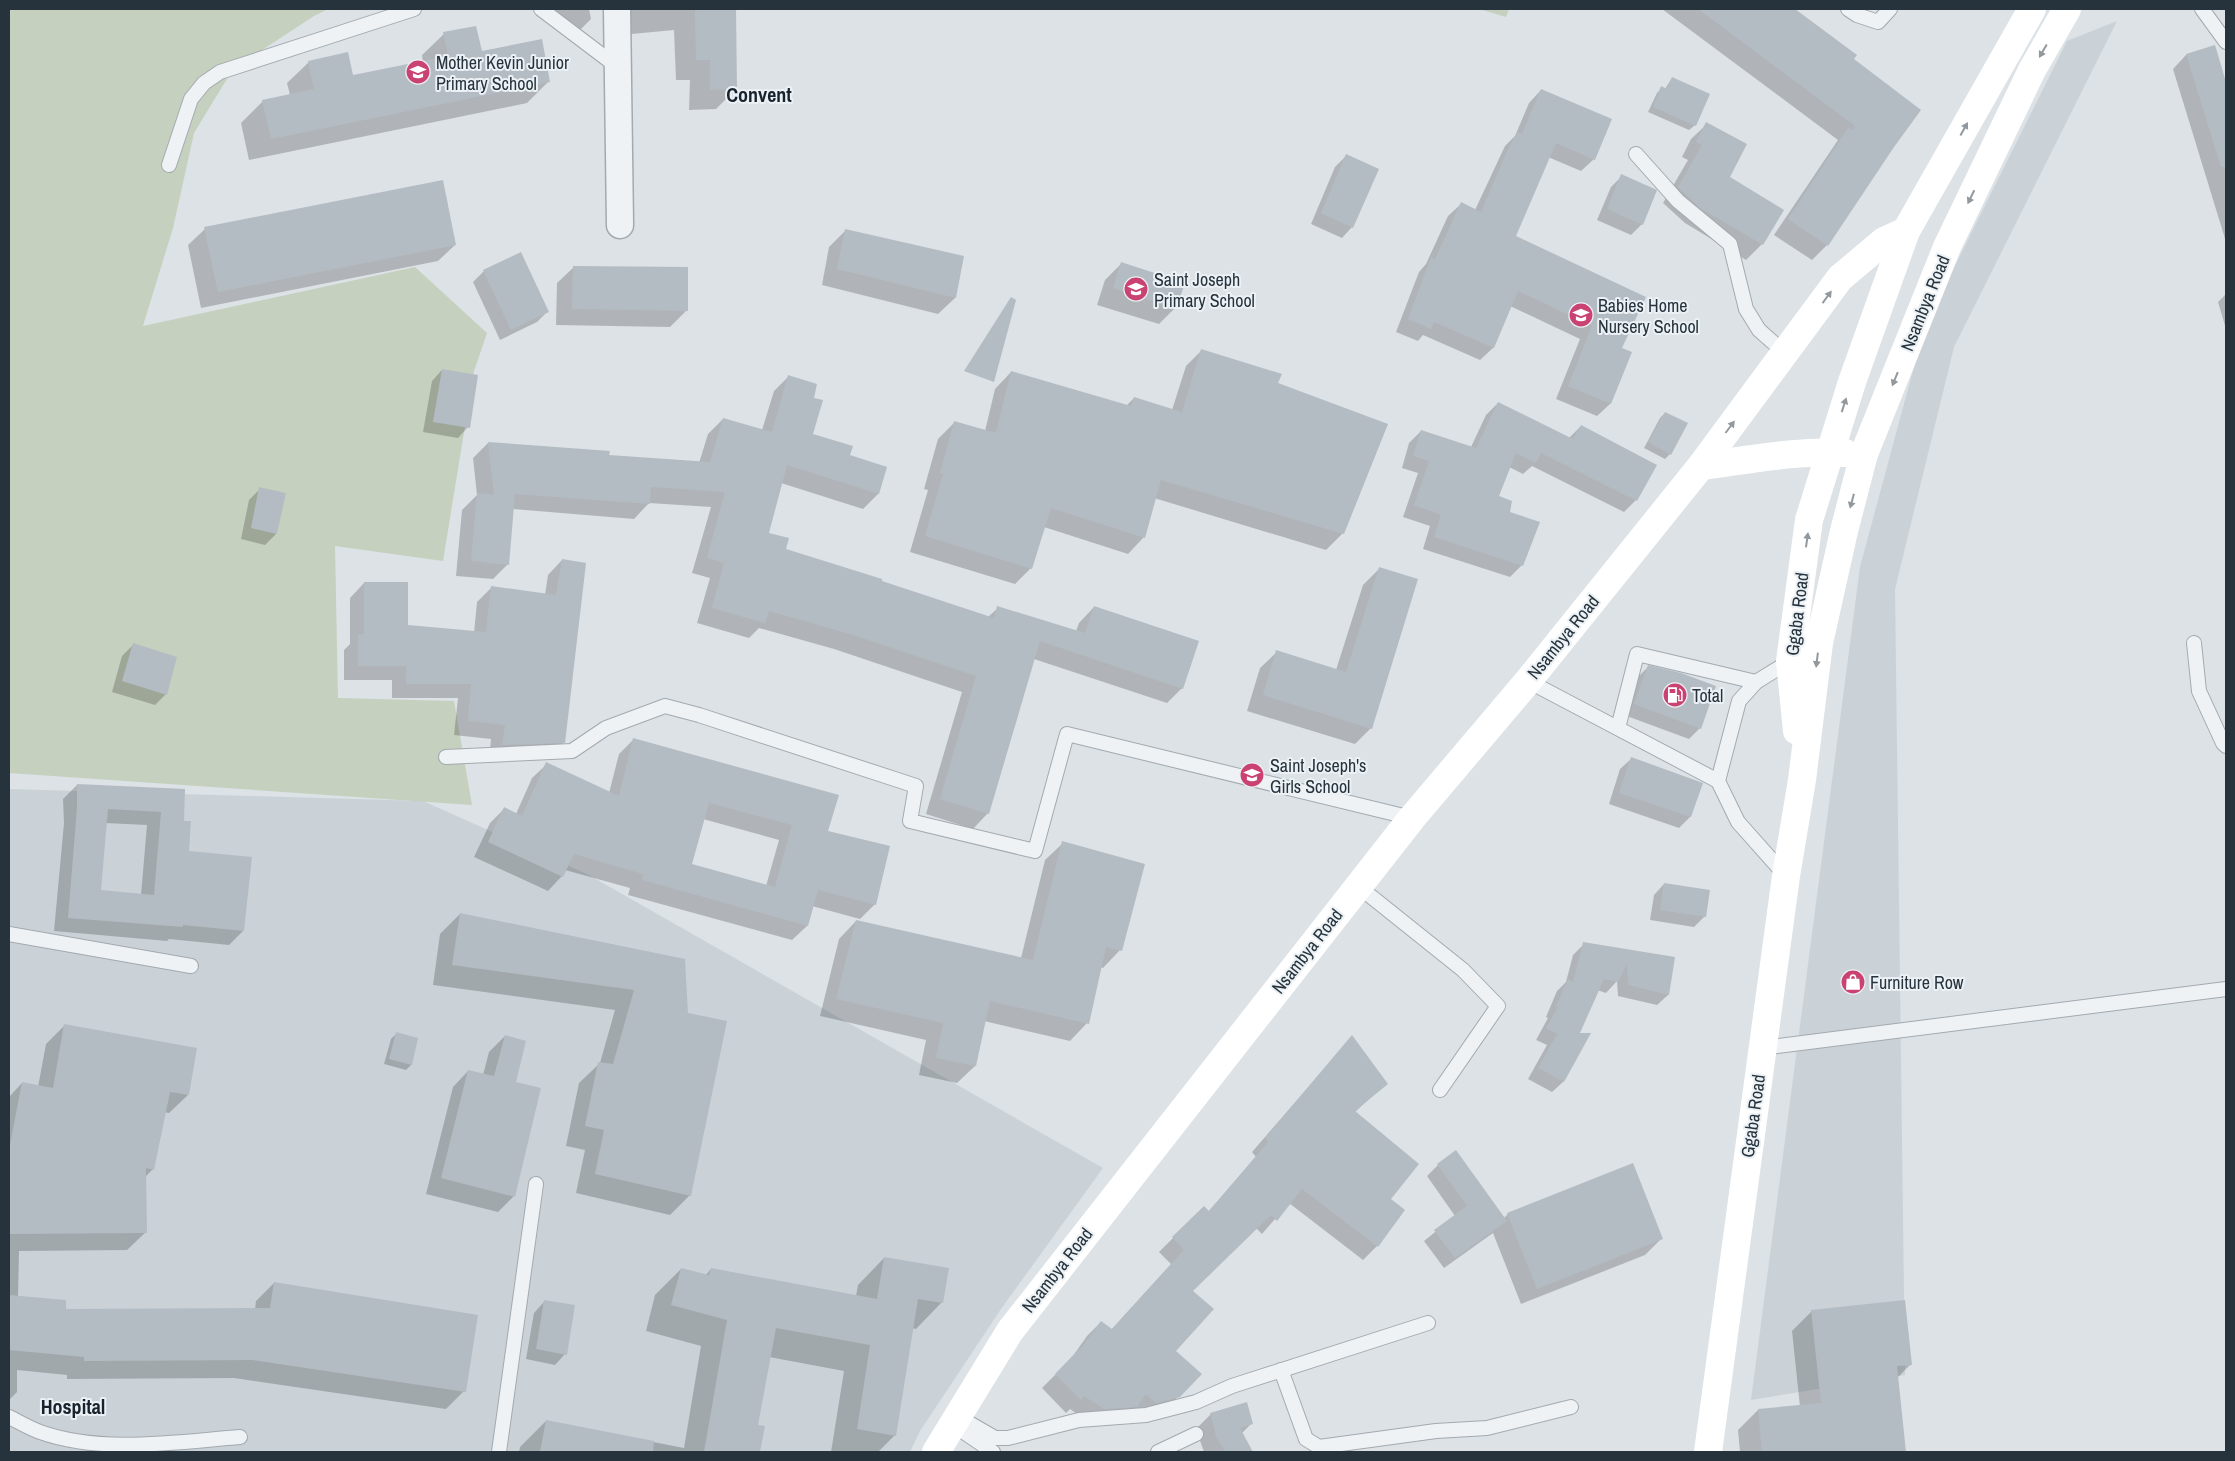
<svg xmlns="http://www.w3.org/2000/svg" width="2235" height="1461" font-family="'Archivo Narrow',sans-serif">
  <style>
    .built { fill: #cad2d8 }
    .green { fill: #c6d0be }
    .shadow { fill: #0003; fill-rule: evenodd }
    .building { fill: #b4bcc3; fill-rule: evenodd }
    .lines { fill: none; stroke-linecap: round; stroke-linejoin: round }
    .service-casing { stroke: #a2aab0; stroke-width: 16 }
    .minor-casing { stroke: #a2aab0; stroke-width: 29 }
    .service { stroke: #eff2f5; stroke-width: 14 }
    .minor { stroke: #eff2f5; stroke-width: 26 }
    .secondary { stroke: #fff; stroke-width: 28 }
    .oneway { fill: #92999e }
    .labels { text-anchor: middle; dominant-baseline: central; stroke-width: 4; stroke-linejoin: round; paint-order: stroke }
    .poi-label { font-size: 18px; fill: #26333c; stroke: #ebf1f4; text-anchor: start }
    .street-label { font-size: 18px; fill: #26333c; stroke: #ebf1f4 }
    .quarter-label { font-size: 20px; font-weight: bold; fill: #19232d; stroke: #ebf1f4 }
  </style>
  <rect width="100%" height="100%" fill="#dce2e6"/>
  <g class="built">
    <polygon points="2117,21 1954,347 1895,589 1905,1375 1751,1400 1860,567 1925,326 2067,41"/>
    <polygon points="9,789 423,801 587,874 1103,1168 1001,1309 920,1431 910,1452 9,1452"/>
  </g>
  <g class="green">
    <polygon points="9,9 328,9 314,16 233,69 194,133 173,228 143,326 415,267 487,333 474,371 443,561 335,546 338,698 454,701 472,805 9,773"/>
    <polygon points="1479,9 1509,9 1506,17"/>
  </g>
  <g class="shadow">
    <polygon points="556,9 589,9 591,19 580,30 558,30"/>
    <polygon points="619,9 719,9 722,47 736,89 716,109 689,110 690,80 676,80 674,30 621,35"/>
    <polygon points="1662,9 1793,9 1856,55 1852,59 1893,146 1827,245 1812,260 1774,235 1838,140"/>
    <polygon points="444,34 481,53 549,81 527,103 249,160 241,123 263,101 290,95 287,83 309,62 352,77 423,62 422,55"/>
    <polygon points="2214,46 2226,86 2226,242 2173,69 2186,55"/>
    <polygon points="1672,78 1695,125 1689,130 1648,112 1657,93 1662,88 1665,89"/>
    <polygon points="1541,90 1594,159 1581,171 1548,157 1515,237 1620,349 1630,353 1610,404 1597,416 1556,399 1580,339 1510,306 1493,348 1480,360 1423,335 1418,341 1396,332 1419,272 1426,264 1448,216 1461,204 1475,210 1505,146 1515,136 1529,103"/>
    <polygon points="1707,124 1728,178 1782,210 1762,244 1746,260 1685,223 1663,203 1688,160 1682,157 1691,139"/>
    <polygon points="1346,156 1352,227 1342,238 1311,224 1335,167"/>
    <polygon points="1622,176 1655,191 1642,224 1631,235 1597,220 1611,187"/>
    <polygon points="205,229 455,245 438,261 201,308 188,245"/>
    <polygon points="846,230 962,257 955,298 938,314 822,285 829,247"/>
    <polygon points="1121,264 1175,308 1159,324 1097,305 1105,280"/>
    <polygon points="574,267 687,310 670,327 556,325 557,283"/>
    <polygon points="484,271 548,311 537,322 500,340 473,282"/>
    <polygon points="2226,294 2226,329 2218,302"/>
    <polygon points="1202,350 1276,384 1387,425 1342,534 1326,550 1154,498 1144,537 1128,554 1044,527 1031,568 1015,584 910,552 928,490 924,489 938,439 954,423 985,431 995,389 1011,372 1126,406 1134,398 1172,410 1186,366"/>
    <polygon points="442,370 468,427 458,438 423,432 432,381"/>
    <polygon points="789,376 812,398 811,435 848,456 886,468 878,494 863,509 781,483 767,533 785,550 988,617 998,608 1076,631 1079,623 1094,607 1182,688 1167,703 1034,659 988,813 973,829 926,814 962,692 834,649 759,628 749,638 697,623 710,578 692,573 711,507 649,503 634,519 513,509 508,564 493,579 456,576 462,510 477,495 473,458 488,443 608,456 699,463 708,434 723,419 762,430 774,391"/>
    <polygon points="1498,403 1569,438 1581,426 1636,500 1624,512 1532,466 1523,474 1509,467 1498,497 1508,513 1522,565 1510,577 1423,549 1430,526 1403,517 1418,473 1402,468 1409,443 1421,431 1471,447 1486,415"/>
    <polygon points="1665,413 1670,454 1665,459 1644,448 1660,418"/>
    <polygon points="260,489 284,494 276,534 265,545 241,539 249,500"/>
    <polygon points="562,560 564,742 550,756 489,759 491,739 454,735 458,698 392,698 392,680 344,680 344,650 350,644 350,598 364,583 407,626 474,633 477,602 492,587 545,595 548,575"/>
    <polygon points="1379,569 1371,728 1355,744 1247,711 1260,668 1277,652 1336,670 1363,585"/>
    <polygon points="133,645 166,694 155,705 112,692 122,656"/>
    <polygon points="1648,667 1700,728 1689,739 1624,715 1637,678"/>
    <path d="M 633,740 L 827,832 L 875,904 L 860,919 L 812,906 L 807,926 L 792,940 L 628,895 L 630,888 L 565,870 L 562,876 L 548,891 L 474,857 L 490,823 L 504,809 L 516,814 L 532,778 L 547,764 L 609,793 L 619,754 ZM 703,819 L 779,840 L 766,886 L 691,865 Z"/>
    <polygon points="1631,759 1701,784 1690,817 1679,828 1609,804 1620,769"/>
    <path d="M 77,785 L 184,790 L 182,822 L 188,852 L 243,931 L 229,945 L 169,939 L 167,941 L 54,931 L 64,823 L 63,799 ZM 105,823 L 147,825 L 141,895 L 99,892 Z"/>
    <polygon points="1063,843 1120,950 1103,968 1100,967 1087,1023 1070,1041 984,1021 975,1066 957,1083 919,1075 926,1040 820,1016 839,939 856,921 1021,958 1045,860"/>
    <polygon points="1664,884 1705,916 1694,927 1650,920 1654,895"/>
    <polygon points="460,914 684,960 690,1195 670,1215 576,1193 585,1150 566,1146 579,1083 600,1063 615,1010 433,985 440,934"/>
    <polygon points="1584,944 1673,958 1668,995 1657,1005 1618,996 1617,981 1606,993 1597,990 1578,1035 1589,1034 1563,1082 1552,1092 1528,1079 1547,1045 1536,1040 1548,1018 1546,1017 1557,991 1566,982 1573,955"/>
    <polygon points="64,1026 188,1095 169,1113 164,1112 153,1169 145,1177 146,1232 127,1250 19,1251 18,1297 64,1310 255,1310 256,1301 274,1283 464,1391 446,1409 234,1378 67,1379 67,1375 17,1370 17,1392 9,1400 9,1097 22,1083 38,1087 46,1044"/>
    <polygon points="396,1034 411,1065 406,1070 384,1064 391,1039"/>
    <polygon points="505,1036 514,1196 498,1212 426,1194 453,1087 468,1071 483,1075 489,1052"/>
    <polygon points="1352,1037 1386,1083 1355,1112 1389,1199 1377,1246 1363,1260 1289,1203 1262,1234 1256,1228 1192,1291 1174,1351 1200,1374 1164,1411 1142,1417 1134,1409 1122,1420 1090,1423 1070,1409 1066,1413 1042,1388 1070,1360 1087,1336 1101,1322 1111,1330 1171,1264 1159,1252 1204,1207 1208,1212 1256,1157 1252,1152"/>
    <polygon points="1438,1165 1504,1218 1508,1214 1662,1238 1645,1255 1521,1304 1493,1233 1444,1268 1424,1241 1455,1216 1427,1176"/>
    <polygon points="884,1258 942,1302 916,1329 912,1328 895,1435 878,1452 831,1452 844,1371 769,1357 757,1426 764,1427 759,1452 519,1452 520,1447 546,1421 684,1448 701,1346 646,1331 655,1295 681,1269 705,1276 711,1269 856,1296 858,1285"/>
    <polygon points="544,1302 565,1354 555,1365 526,1359 534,1313"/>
    <polygon points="1812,1311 1911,1364 1897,1378 1904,1452 1740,1452 1738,1430 1758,1410 1800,1407 1792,1331"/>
    <polygon points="1211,1414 1251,1424 1242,1433 1252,1452 1204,1452 1196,1429"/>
  </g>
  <g class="building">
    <polygon points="695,9 736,9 737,89 710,90 710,60 696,60"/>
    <polygon points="1698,9 1795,9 1857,55 1854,59 1921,110 1894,147 1828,246 1788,219 1848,128 1854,130 1855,126"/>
    <polygon points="476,26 482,51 542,39 550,82 271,139 262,100 314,89 308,61 348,52 353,75 448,56 443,32"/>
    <polygon points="2215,45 2226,82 2226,167 2221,167 2186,54"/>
    <polygon points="1672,77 1710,94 1696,126 1653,107 1661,86 1667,89"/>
    <polygon points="1541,89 1612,119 1595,160 1556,143 1516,236 1646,297 1622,348 1632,352 1611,404 1568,386 1592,326 1518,291 1494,348 1434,322 1431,329 1408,319 1431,257 1435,259 1461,202 1481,212 1504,158 1517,132 1522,134"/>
    <polygon points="1706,122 1747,144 1730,177 1784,210 1763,245 1700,208 1678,187 1702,145 1696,142"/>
    <polygon points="1346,154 1379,169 1353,228 1321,213"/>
    <polygon points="1621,174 1657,190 1643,225 1607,209"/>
    <polygon points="443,180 456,245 218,292 204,227"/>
    <polygon points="845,229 964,256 956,298 837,269"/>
    <polygon points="521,252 549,312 511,330 483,270"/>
    <polygon points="1121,262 1185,283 1176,309 1113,288"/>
    <polygon points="573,266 688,267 688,311 572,309"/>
    <polygon points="1011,297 1016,300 994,382 964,371"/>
    <polygon points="1201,349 1282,374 1278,383 1388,424 1344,534 1161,480 1145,538 1051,508 1032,569 925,536 943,474 940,473 954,421 996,433 1011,371 1131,406 1134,397 1182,412"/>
    <polygon points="442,369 478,375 470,428 433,422"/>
    <polygon points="788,375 817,384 814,398 823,400 813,434 853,446 850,455 887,467 879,494 787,465 769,533 789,538 786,549 882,579 882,581 994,618 997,606 1085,633 1094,606 1199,641 1183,689 1040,641 989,814 940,799 976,676 850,634 769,611 765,623 712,608 724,563 707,558 725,492 651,487 650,504 515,494 509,565 471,561 477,493 494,495 488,442 610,451 609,455 710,462 723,418 772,432"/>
    <polygon points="1498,402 1573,439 1581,425 1657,465 1637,501 1541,453 1536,463 1516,453 1499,496 1512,501 1510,512 1540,522 1523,566 1434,537 1441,515 1414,505 1429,461 1413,456 1421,430 1476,448"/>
    <polygon points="1665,412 1688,423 1671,455 1648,442"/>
    <polygon points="259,487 286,493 277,534 251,528"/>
    <polygon points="562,559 586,563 565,743 502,745 505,725 468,721 471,684 406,684 406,666 358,666 358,634 364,634 364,582 408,582 408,625 486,632 491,586 556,595"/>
    <polygon points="1379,567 1418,579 1372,729 1263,695 1276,650 1346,672"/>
    <polygon points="133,643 177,657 167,695 122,681"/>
    <polygon points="1648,665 1681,673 1716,686 1701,729 1634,704"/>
    <path d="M 633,738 L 839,795 L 828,831 L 890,846 L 876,905 L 818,890 L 808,926 L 642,880 L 643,874 L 574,854 L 563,877 L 488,842 L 504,807 L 522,816 L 546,762 L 619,796 ZM 709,803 L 792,825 L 775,887 L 692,864 Z"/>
    <polygon points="1631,757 1703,783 1691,817 1619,793"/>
    <path d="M 77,784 L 185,789 L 184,821 L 191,821 L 189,851 L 252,857 L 244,931 L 183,925 L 183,927 L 68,918 L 77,808 ZM 108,809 L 161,812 L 154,895 L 101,890 Z"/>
    <polygon points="1062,841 1145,864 1122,951 1106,947 1089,1024 990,1001 976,1066 936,1058 943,1023 836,999 856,920 1033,960"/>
    <polygon points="1664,883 1710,890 1706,917 1660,910"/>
    <polygon points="460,913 685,959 688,1013 727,1021 691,1196 595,1174 604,1130 585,1126 598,1062 613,1064 634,990 452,965"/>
    <polygon points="1583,942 1675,957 1669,995 1628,985 1627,964 1618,982 1604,979 1580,1033 1591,1033 1564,1082 1538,1068 1557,1034 1546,1028 1558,1007 1556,1006 1568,979 1573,982"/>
    <polygon points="64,1024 197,1048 189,1095 170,1092 154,1170 146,1168 147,1233 9,1234 9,1150 22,1082 53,1088"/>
    <polygon points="396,1032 418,1038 412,1065 389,1059"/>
    <polygon points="505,1035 526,1041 516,1082 541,1088 515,1197 441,1178 468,1070 494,1076"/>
    <polygon points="1352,1035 1388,1084 1355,1111 1419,1164 1391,1199 1405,1210 1378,1247 1302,1189 1277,1221 1271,1215 1193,1291 1214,1309 1176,1351 1202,1374 1180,1397 1156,1403 1146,1394 1137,1407 1104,1409 1084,1396 1081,1400 1055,1374 1084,1344 1101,1321 1112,1329 1184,1250 1172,1237 1204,1206 1209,1211 1268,1142 1265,1138"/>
    <polygon points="1456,1150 1507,1221 1455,1258 1434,1230 1467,1206 1437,1164"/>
    <polygon points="1633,1163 1663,1239 1537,1289 1507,1213"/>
    <polygon points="884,1257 949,1268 943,1303 918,1299 896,1436 857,1429 870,1345 776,1328 758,1425 765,1426 760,1452 704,1452 727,1320 671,1305 681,1268 709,1275 711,1268 877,1299"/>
    <polygon points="274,1282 478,1315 466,1392 253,1360 84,1361 84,1357 9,1350 9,1295 66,1300 66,1309 270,1308"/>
    <polygon points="544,1300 575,1305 567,1355 536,1349"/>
    <polygon points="1905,1300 1912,1365 1897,1366 1906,1452 1762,1452 1758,1409 1821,1403 1811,1310"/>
    <polygon points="1247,1402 1253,1424 1240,1428 1253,1452 1225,1452 1216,1436 1210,1413"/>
    <polygon points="546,1420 654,1441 653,1452 540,1452"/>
  </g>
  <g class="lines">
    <defs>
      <g id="service">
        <polyline points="541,9 619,68"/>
        <polyline points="1848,9 1857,15 1878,22 1890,9"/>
        <polyline points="2202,9 2226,42"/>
        <polyline points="1636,154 1678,201 1730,244 1746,309 1759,330 1785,353"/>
        <polyline points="169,165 191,99 204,83 220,72 414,9"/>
        <polyline points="2194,643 2199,691 2223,743 2226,746"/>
        <polyline points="1528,681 1718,781"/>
        <polyline points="1618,728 1637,654 1756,682"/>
        <polyline points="446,757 572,751 606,728 665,706 699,715 916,786 910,821 1035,851 1067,734 1412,818"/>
        <polyline points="1786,876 1738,822 1718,781 1739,701 1756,682 1790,661"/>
        <polyline points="1358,886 1463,970 1498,1006 1440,1090"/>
        <polyline points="9,934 191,966"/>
        <polyline points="1762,1048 2226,989"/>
        <polyline points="1281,1370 1306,1439 1319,1447 1436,1431 1487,1428 1571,1407"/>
        <polyline points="957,1416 995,1438 1008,1438 1079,1420 1146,1415 1196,1402 1232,1386 1428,1323"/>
        <path d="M 9,1417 C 19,1422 29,1428 40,1432 C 102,1454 176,1442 240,1437"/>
        <polyline points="952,1424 993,1452"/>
        <polyline points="499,1452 536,1184"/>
        <polyline points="1158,1452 1196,1434"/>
      </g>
      <polyline id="minor" points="617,9 620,225"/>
    </defs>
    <use href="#service" class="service-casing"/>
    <use href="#minor" class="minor-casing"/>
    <use href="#service" class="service"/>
    <use href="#minor" class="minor"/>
    <g class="secondary">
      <path d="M 1701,466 C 1748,460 1798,450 1845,453"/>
      <polyline points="1797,731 1790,661 1809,520 1852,382 1906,231 2032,9"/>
      <polyline points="936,1452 1010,1331 1412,818 1528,681 1701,466 1840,278 1884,241 1906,231"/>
      <polyline points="1708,1452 1786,876 1802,780 1819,643 1844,531 1864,454 1947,247 2032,70 2067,9"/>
    </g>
  </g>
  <defs><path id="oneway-solid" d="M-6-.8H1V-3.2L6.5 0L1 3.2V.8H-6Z" transform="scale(1.25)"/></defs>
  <g class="oneway">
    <use href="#oneway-solid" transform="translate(2043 51) rotate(120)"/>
    <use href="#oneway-solid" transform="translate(1964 129) rotate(-61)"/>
    <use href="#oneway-solid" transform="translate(1971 197) rotate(116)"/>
    <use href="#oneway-solid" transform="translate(1827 297) rotate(-54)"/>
    <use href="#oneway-solid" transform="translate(1895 379) rotate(112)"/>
    <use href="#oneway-solid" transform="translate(1844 405) rotate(-72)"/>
    <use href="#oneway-solid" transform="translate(1730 427) rotate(-53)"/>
    <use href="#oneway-solid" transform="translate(1852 501) rotate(105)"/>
    <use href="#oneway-solid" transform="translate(1807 540) rotate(-82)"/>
    <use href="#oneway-solid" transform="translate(1817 660) rotate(97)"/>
  </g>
  <defs>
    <symbol id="school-disc" viewBox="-11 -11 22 22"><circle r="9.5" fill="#ca4272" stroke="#ebf1f4"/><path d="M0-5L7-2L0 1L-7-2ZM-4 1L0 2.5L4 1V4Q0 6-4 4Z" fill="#fff"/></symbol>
    <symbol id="fuel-disc" viewBox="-11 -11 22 22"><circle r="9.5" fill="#ca4272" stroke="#ebf1f4"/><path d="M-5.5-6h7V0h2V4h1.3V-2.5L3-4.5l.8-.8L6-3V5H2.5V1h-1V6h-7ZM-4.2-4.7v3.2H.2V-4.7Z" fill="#fff"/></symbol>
    <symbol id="shop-disc" viewBox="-11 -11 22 22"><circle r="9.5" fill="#ca4272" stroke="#ebf1f4"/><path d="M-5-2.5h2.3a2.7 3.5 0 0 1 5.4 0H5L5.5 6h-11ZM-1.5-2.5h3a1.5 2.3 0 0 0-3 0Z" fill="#fff"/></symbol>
  </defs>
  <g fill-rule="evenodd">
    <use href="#school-disc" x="404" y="58" width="28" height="28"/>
    <use href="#school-disc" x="1122" y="275" width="28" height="28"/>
    <use href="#school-disc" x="1567" y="301" width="28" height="28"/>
    <use href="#fuel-disc" x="1661" y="681" width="28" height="28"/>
    <use href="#school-disc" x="1238" y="761" width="28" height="28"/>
    <use href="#shop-disc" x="1839" y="968" width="28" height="28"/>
  </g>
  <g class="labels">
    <g class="poi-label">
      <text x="436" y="62">Mother Kevin Junior<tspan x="436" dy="21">Primary School</tspan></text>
      <text x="1154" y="279">Saint Joseph<tspan x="1154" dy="21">Primary School</tspan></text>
      <text x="1598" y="305">Babies Home<tspan x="1598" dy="21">Nursery School</tspan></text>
      <text x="1692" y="695">Total</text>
      <text x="1270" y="765">Saint Joseph's<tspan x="1270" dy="21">Girls School</tspan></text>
      <text x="1870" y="982">Furniture Row</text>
    </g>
    <g class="street-label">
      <text transform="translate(1925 303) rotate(-68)">Nsambya Road</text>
      <text transform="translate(1797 614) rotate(-83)">Ggaba Road</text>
      <text transform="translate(1563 637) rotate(-51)">Nsambya Road</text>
      <text transform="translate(1307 951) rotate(-52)">Nsambya Road</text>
      <text transform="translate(1753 1116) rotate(-82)">Ggaba Road</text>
      <text transform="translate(1057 1270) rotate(-52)">Nsambya Road</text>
    </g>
    <g class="quarter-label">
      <text x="759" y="94">Convent</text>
      <text x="73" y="1406">Hospital</text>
    </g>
  </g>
  <rect width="2235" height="1461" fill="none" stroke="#26333c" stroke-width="20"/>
</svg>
